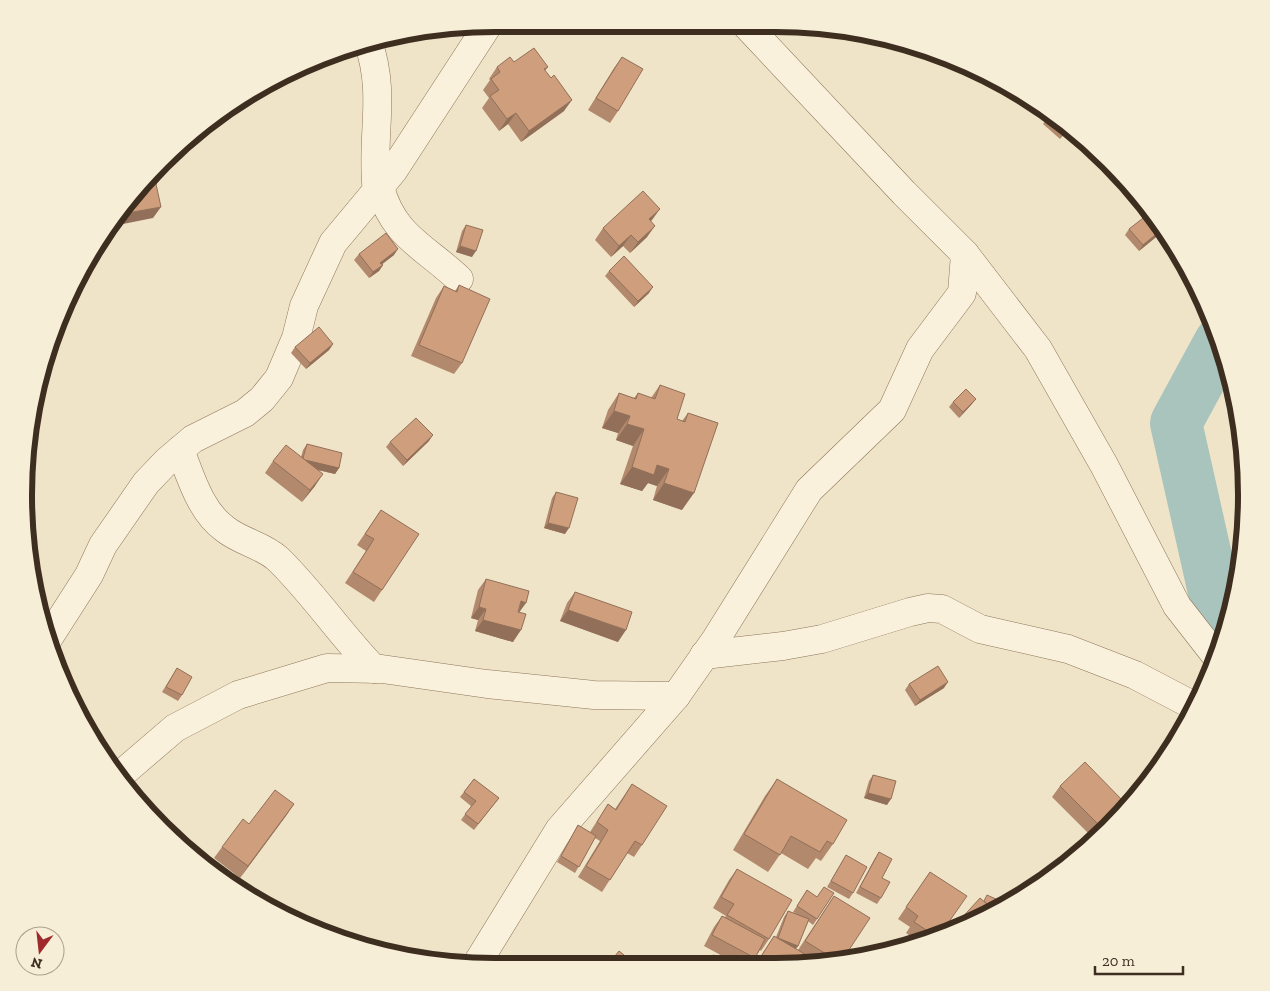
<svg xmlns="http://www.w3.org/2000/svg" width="1270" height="991" font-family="'Zilla Slab',serif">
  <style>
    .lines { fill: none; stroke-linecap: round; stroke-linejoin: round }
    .river { stroke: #a9c4bc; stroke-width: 52 }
    .minor-casing { stroke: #8d765c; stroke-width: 29 }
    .minor { stroke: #faf1dc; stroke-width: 28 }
    .wall { fill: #b2896c }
    .shaded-wall { fill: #916f58 }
    .building { fill: #cf9f7d; stroke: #916f58 }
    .rim { fill: none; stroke: #3d2e20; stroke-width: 6 }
  </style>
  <rect width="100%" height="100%" fill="#f0e4c8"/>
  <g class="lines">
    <polyline class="river" points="1220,342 1176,423 1221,623 1227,627"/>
    <defs>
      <g id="minor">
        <polyline points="746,25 904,193 965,254 1038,349 1104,465 1177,606 1216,656"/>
        <path d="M 368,42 C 387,95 370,139 377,192"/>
        <path d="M 380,187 C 393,236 424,246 459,279"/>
        <path d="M 180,450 C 191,477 200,511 225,529 C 241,542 263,545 278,559 C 313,593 340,634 374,669"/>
        <polyline points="48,639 89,575 103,545 146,483 167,461 193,439 245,413 262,399 279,378 296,338 304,306 333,243 393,171 488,25"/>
        <polyline points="704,655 783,646 822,639 910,612 928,608 942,609 980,629 1068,649 1135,675 1196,707"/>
        <polyline points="119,776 175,728 238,695 327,668 382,669 487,684 594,695 676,696"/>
        <polyline points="476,965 559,830 676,696 716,639 809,490 892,410 920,349 962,293 965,254"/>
      </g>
    </defs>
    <use href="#minor" class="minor-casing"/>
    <use href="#minor" class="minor"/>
  </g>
  <g class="wall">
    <polygon points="622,57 618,111 610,123 588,110 614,68"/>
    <polygon points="514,62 548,67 545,71 564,111 521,142 508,124 499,131 482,108 489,98 483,90 490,80 489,79 497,67"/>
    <polygon points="1050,115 1069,129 1060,139 1043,124"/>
    <polygon points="651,221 647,237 630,253 623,246 611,257 595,240 603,228"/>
    <polygon points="466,225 472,257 456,252 462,231"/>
    <polygon points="1129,229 1161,233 1139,251 1125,235"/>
    <polygon points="359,254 394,255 382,264 383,265 379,271 369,278 354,260"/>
    <polygon points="609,271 649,293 634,307 605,276"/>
    <polygon points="459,285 462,363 454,374 411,356 436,298 444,286 455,291"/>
    <polygon points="333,344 329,350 306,369 291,353 295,347"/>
    <polygon points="660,385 677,419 682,421 688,413 682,510 653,500 657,486 648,483 642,491 620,484 633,446 616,440 618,433 602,428 608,410 619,393 634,398 638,393 651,398"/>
    <polygon points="976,399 971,405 959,418 949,407 953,402"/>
    <polygon points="429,441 403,466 386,447 390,442"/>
    <polygon points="307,444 339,468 335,474 317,470 315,486 302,502 265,473 273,461 301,457 303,450"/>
    <polygon points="556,492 565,534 544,528 552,498"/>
    <polygon points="381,510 382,590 374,602 345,583 366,551 357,545"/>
    <polygon points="486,579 519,612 513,642 475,631 478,620 471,618 478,590"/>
    <polygon points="575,592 618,642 560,621 567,603"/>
    <polygon points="177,668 182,695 178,701 162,692"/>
    <polygon points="909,684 944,688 915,706 905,690"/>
    <polygon points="873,775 887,805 864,798 869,781"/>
    <polygon points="474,779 499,798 474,830 461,820 471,806 460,797"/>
    <polygon points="777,779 833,844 821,861 816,858 808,869 781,853 768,872 733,850 765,796"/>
    <polygon points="632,784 642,845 634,857 627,853 602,892 578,877 600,841 595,838 575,873 557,862 578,825 590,832 608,804 615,809"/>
    <polygon points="1060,786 1116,813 1092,837 1052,797"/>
    <polygon points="294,804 240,878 214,858 222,847"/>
    <polygon points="879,852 882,878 881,898 877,904 856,893 875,858"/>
    <polygon points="846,855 853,893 849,899 827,887"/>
    <polygon points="737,869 769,939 761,951 760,950 749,966 738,966 707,967 709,961 713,955 726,958 704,946 714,927 722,916 725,917 726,916 713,908 729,880"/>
    <polygon points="930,872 939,936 926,942 921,943 906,933 910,927 898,919"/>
    <polygon points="807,890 817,919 813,925 808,921 798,946 796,949 798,950 834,896 843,959 806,966 754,966 774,936 776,937 784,917 788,911 797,914 793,912"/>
  </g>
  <g class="shaded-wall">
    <polygon points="572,100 564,111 521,142 529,131"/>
    <polygon points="516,113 508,124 499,131 507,119"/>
    <polygon points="164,173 156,185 154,175"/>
    <polygon points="161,207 153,218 113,226 122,214"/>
    <polygon points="660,209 652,220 641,230 649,219"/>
    <polygon points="655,226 647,237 630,253 638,242"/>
    <polygon points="1160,231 1161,233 1139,251 1143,245"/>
    <polygon points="631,235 623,246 611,257 619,246"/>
    <polygon points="460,246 476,251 472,257 456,252"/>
    <polygon points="398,249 394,255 376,269 380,263"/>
    <polygon points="383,265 379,271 369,278 373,272"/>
    <polygon points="653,287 649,293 634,307 638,301"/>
    <polygon points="333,344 329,350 306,369 310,363"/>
    <polygon points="976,399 971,405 959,418 963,412"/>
    <polygon points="614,411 630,416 618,433 602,428"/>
    <polygon points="627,424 644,429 633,446 616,440"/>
    <polygon points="433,435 429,441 403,466 407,460"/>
    <polygon points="303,459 339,468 335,474 299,465"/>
    <polygon points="657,465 669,469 657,486 648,483 642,491 620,484 632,467"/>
    <polygon points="323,474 315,486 302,502 310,490"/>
    <polygon points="664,483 694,493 682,510 653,500"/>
    <polygon points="548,523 569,528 565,534 544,528"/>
    <polygon points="521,601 526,603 518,614"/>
    <polygon points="479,607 486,609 478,620 471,618"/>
    <polygon points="568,610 626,630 618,642 560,621"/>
    <polygon points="483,620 521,630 513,642 475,631"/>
    <polygon points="948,682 944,688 915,706 920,700"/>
    <polygon points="868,793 891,799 887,805 864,798"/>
    <polygon points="1124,802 1116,813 1092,837 1100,826"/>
    <polygon points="294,804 286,816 240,878 248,866"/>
    <polygon points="778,938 798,946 794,951 774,943"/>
  </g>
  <g class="building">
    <polygon points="534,48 548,67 544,69 551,78 554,75 572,100 529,131 516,113 507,119 490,96 499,90 491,79 500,72 497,67 510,57 514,62"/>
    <polygon points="622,57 643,69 618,111 596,98"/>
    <polygon points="1050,115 1068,129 1065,133 1047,118"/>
    <polygon points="162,162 164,173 154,175 161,207 122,214"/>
    <polygon points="643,191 660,209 649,219 655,226 638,242 631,235 619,246 603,228"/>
    <polygon points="1147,215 1160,231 1143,245 1129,229"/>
    <polygon points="466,225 483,230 476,251 460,246"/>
    <polygon points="386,233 398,249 380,263 383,265 373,272 359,254"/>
    <polygon points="624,256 653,287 638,301 609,271"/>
    <polygon points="459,285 490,299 462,363 419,345 444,286 457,292"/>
    <polygon points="319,327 333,344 310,363 295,347"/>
    <polygon points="660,385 685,394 677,419 685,422 688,413 718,423 694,493 664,483 669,469 657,465 654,475 632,467 644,429 627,424 630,416 614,411 619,393 636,399 638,393 655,399"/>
    <polygon points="966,389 976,399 963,412 953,402"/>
    <polygon points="416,418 433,435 407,460 390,442"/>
    <polygon points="307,444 342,453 339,468 305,460 303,458"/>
    <polygon points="286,445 323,474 310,490 273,461"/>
    <polygon points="556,492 578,498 569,528 548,523"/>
    <polygon points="381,510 419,534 382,590 353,572 374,539 365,534"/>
    <polygon points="486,579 529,591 526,603 521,601 518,612 526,614 521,630 483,620 486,609 479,607"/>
    <polygon points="575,592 632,612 626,630 568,610"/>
    <polygon points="938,666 948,682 920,700 909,684"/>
    <polygon points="177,668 192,677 182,695 166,687"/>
    <polygon points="1085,762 1124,802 1100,826 1060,786"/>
    <polygon points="873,775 896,781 891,799 868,793"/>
    <polygon points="474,779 499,798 478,824 465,814 476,801 464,792"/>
    <polygon points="777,779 847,820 833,844 827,841 820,852 791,836 780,855 744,834"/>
    <polygon points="632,784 667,806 642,845 635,841 610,880 586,866 608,830 597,822 608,804 616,810"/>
    <polygon points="275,790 294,804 248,866 222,847 243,819 249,824"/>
    <polygon points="578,825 596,836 579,867 561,856"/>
    <polygon points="879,852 892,859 882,878 890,882 881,898 860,887"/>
    <polygon points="846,855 867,867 853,893 831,881"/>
    <polygon points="737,869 792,900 769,939 727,915 734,904 721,897"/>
    <polygon points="930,872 967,896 939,936 937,937 914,922 918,916 906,907"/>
    <polygon points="824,887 834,893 817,919 797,906 807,890 817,897"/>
    <polygon points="987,895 1009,905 995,911 984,901"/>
    <polygon points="834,896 870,918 843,959 836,960 805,941"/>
    <polygon points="980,898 995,911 949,932"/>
    <polygon points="788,911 809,919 798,946 778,938"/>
    <polygon points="722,916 765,939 755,958 712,935"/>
    <polygon points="774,936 820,963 806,966 755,966"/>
    <polygon points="885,944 890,950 877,952"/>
    <polygon points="619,951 639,967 606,967"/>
    <polygon points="713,955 740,962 738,966 710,967"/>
  </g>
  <path d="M0 0H1270V991H0ZM495 32H775A463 463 0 0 1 1238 495V495A463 463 0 0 1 775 958H495A463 463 0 0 1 32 495V495A463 463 0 0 1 495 32Z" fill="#f7eed8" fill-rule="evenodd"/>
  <path class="rim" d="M495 32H775A463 463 0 0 1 1238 495V495A463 463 0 0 1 775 958H495A463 463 0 0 1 32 495V495A463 463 0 0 1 495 32Z"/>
  <g transform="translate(40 951) rotate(195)"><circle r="24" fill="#f7eed8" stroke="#ada18e"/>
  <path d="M0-4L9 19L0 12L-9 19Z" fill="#9e2a2b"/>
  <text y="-8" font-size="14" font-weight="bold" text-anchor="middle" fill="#3d2e20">N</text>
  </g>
  <path d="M1095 966v8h88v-8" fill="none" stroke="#3d2e20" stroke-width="2.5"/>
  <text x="1102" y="966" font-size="15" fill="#3d2e20" stroke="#f7eed8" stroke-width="4" paint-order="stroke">20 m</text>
</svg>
